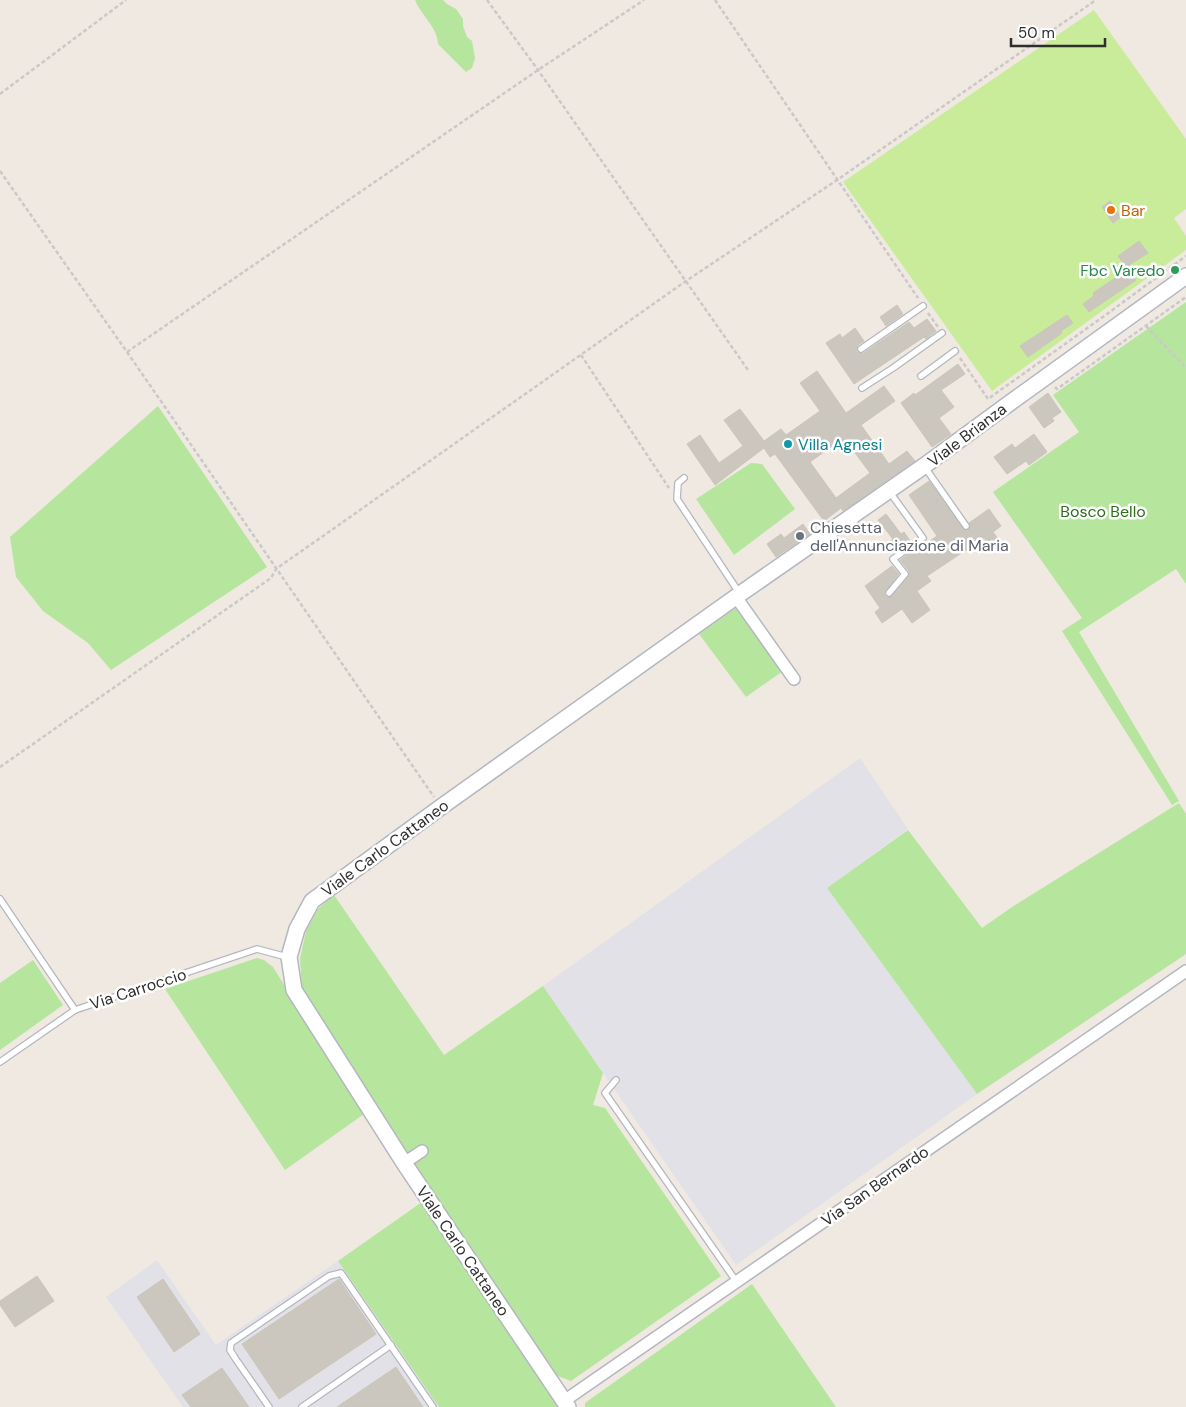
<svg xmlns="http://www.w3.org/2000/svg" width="1186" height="1407" font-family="'DM Sans',sans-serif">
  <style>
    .industrial { fill: #e3e1e8 }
    .green { fill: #b6e59e }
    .pitch { fill: #c9ec9a }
    .building { fill: #cbc7bf; stroke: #cbc5ba; fill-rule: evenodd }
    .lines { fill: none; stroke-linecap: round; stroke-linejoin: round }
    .service-casing { stroke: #b4b7c1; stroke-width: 8 }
    .minor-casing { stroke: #b4b7c1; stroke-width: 14 }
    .tertiary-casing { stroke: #b4b7c1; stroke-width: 18 }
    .path { stroke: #c9c9c9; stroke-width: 2.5; stroke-dasharray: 4 2.5; stroke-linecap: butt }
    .service { stroke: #fff; stroke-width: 5.5 }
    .minor { stroke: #fff; stroke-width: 11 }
    .tertiary { stroke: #fff; stroke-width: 15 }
    .food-dot { fill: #e8710a; stroke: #fff; stroke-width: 2 }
    .leisure-dot { fill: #2e9e5b; stroke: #fff; stroke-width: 2 }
    .culture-dot { fill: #0f9aa8; stroke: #fff; stroke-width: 2 }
    .worship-dot { fill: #6b7280; stroke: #fff; stroke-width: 2 }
    .labels { text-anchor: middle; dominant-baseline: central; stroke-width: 5; stroke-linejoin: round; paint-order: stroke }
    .food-label { font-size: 16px; fill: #c56008; stroke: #fff; text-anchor: start }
    .leisure-label { font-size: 16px; fill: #27864d; stroke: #fff; text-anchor: end }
    .street-label { font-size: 16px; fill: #2e2e2e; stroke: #fff }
    .culture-label { font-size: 16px; fill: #0d838f; stroke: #fff; text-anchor: start }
    .park-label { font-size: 16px; fill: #2c6e1b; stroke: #fff }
    .worship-label { font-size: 16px; fill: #5b616d; stroke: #fff; text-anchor: start }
  </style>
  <rect width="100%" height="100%" fill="#efe9e1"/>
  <g class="industrial">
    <polygon points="860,758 908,829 827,888 977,1094 736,1265 543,986"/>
    <polygon points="157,1260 216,1345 338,1261 439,1407 183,1407 106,1297"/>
  </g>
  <g class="green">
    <path d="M 415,0 L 443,0 L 447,4 L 456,9 L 463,19 L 463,26 L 467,37 L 472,41 L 475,58 L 472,68 L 466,72 L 438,44 C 438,28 421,15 415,0 Z"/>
    <polygon points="1186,302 1186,584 1176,569 1079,632 1179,801 1172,805 1062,631 1082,618 993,492 1079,432 1053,395"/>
    <polygon points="158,406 267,567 111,670 88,643 43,611 16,577 10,537"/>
    <polygon points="751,463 762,464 795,509 734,555 696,499"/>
    <polygon points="737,607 783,671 746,697 699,634"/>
    <polygon points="1179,803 1186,814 1186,954 977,1094 827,888 908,830 982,928 1012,907"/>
    <polygon points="334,895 444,1055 543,986 603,1073 593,1105 605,1108 721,1276 571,1381 555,1375 413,1164 425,1155 407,1155 302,987 300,959 306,931 318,909"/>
    <polygon points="257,958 264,960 273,967 364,1114 285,1170 165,989"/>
    <polygon points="33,960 63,1005 0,1050 0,983"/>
    <polygon points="422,1202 558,1407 439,1407 338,1261"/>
    <polygon points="752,1284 836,1407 585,1407 585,1403"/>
  </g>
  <polygon class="pitch" points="1094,10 1186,139 1186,209 1174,218 1186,236 1186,250 992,391 843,182"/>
  <g class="building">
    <polygon points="1110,201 1121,217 1113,223 1102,207"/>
    <polygon points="1139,241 1148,253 1126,267 1118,256"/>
    <polygon points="1129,269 1136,280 1089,312 1083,304 1094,296 1093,293"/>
    <polygon points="897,305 903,314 886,326 880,317"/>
    <polygon points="1067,315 1073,323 1061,331 1062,333 1028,357 1020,346"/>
    <polygon points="927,319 936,331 926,339 924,337 854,384 826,343 840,334 842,338 855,328 864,341 858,345 856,349 857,352 862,354 909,322 914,328"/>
    <polygon points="958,364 965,374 941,390 954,407 939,418 951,434 932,447 901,403 914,393 915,395"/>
    <path d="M 817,371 L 846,413 L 884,386 L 895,401 L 861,425 L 889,464 L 907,451 L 915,461 L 843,511 L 841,508 L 824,521 L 775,454 L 770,457 L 764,448 L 715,485 L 687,444 L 700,435 L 719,463 L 743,446 L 724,420 L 740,409 L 764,441 L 781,429 L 786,435 L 820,411 L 800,383 ZM 839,441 L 842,445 L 847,442 L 870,473 L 836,498 L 810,462 Z"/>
    <polygon points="1048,393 1061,412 1052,418 1054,421 1044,428 1029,407"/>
    <polygon points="1034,434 1047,452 1029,465 1026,461 1007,474 994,457 1012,444 1015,448"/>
    <polygon points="929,481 964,530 970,528 969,523 989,509 1001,526 993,532 999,540 990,546 984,538 927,576 931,581 917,591 930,610 912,623 902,609 882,623 875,612 880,608 865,586 892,566 899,574 884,593 886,597 891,597 909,576 909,571 900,560 916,549 917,550 937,536 909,495"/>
    <polygon points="886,514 901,534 904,532 910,541 897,550 890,541 893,539 878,520"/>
    <polygon points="803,524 810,534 776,557 767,544 781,534 784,538"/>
    <polygon points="37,1276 54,1301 15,1327 0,1305 0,1301"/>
    <polygon points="163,1279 200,1334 174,1352 137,1297"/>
    <polygon points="339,1279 376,1334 279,1399 242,1344"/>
    <polygon points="396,1367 423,1407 337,1407"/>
    <polygon points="222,1368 249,1407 191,1407 182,1395"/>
  </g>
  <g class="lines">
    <defs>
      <g id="service">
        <polyline points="861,349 923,306"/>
        <polyline points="921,376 955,351"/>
        <polyline points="862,388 893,368 942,333"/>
        <polyline points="924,466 966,526"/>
        <polyline points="684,478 678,483 677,499 740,594"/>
        <polyline points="889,491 923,538 893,559 905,574 889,593"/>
        <polyline points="0,899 75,1010"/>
        <polyline points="0,1062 75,1010 257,949 287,957"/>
        <polyline points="616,1080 605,1093 736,1281"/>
        <polyline points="269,1407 235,1358 230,1350 231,1343 329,1276 341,1273 433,1407"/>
        <polyline points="302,1407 391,1345"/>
      </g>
      <g id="minor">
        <polyline points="736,597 794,679"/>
        <polyline points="404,1163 422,1151"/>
        <polyline points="564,1401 1186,971"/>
      </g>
      <polyline id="tertiary" points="568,1407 404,1163 294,990 289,957 297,929 312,901 441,807 740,594 924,466 1007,405 1186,276"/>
    </defs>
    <use href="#service" class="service-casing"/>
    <use href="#minor" class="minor-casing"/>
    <use href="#tertiary" class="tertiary-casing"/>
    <g class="path">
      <polyline points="487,0 538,70 748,370"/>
      <polyline points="715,0 918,298"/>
      <polyline points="0,94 126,0"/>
      <polyline points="0,171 127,352 434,797"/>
      <polyline points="928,313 938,327"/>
      <polyline points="1146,326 1186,368"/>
      <polyline points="127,352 538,70 644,0"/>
      <polyline points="581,355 669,488"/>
      <polyline points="960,358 988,399 1107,314 1186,256"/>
      <polyline points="1055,387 1057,389 1186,297"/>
      <polyline points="0,767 271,578 276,569 686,281 837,180 1096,0"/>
    </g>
    <use href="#service" class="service"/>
    <use href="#minor" class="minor"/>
    <use href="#tertiary" class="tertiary"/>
  </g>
  <circle class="food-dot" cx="1111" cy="210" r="5"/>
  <circle class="leisure-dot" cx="1175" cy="270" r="5"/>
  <circle class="culture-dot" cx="788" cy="444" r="5"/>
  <circle class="worship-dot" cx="800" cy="536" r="5"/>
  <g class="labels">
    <g class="food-label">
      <text x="1121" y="210">Bar</text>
    </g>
    <g class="leisure-label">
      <text x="1165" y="270">Fbc Varedo</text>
    </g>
    <g class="street-label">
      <text transform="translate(967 435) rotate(-37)">Viale Brianza</text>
      <text transform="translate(385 848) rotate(-36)">Viale Carlo Cattaneo</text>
      <text transform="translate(138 989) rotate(-18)">Via Carroccio</text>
      <text transform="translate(875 1186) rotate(-35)">Via San Bernardo</text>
      <text transform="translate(463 1251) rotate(56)">Viale Carlo Cattaneo</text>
    </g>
    <g class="culture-label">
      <text x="798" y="444">Villa Agnesi</text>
    </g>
    <g class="park-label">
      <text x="1103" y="511">Bosco Bello</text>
    </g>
    <g class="worship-label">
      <text x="810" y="527">Chiesetta<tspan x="810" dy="18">dell'Annunciazione di Maria</tspan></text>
    </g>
  </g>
  <path d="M1011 38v8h94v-8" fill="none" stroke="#2e2e2e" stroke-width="2.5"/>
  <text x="1018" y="38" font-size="15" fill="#2e2e2e" stroke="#ffffff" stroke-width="4" paint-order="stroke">50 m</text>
</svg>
